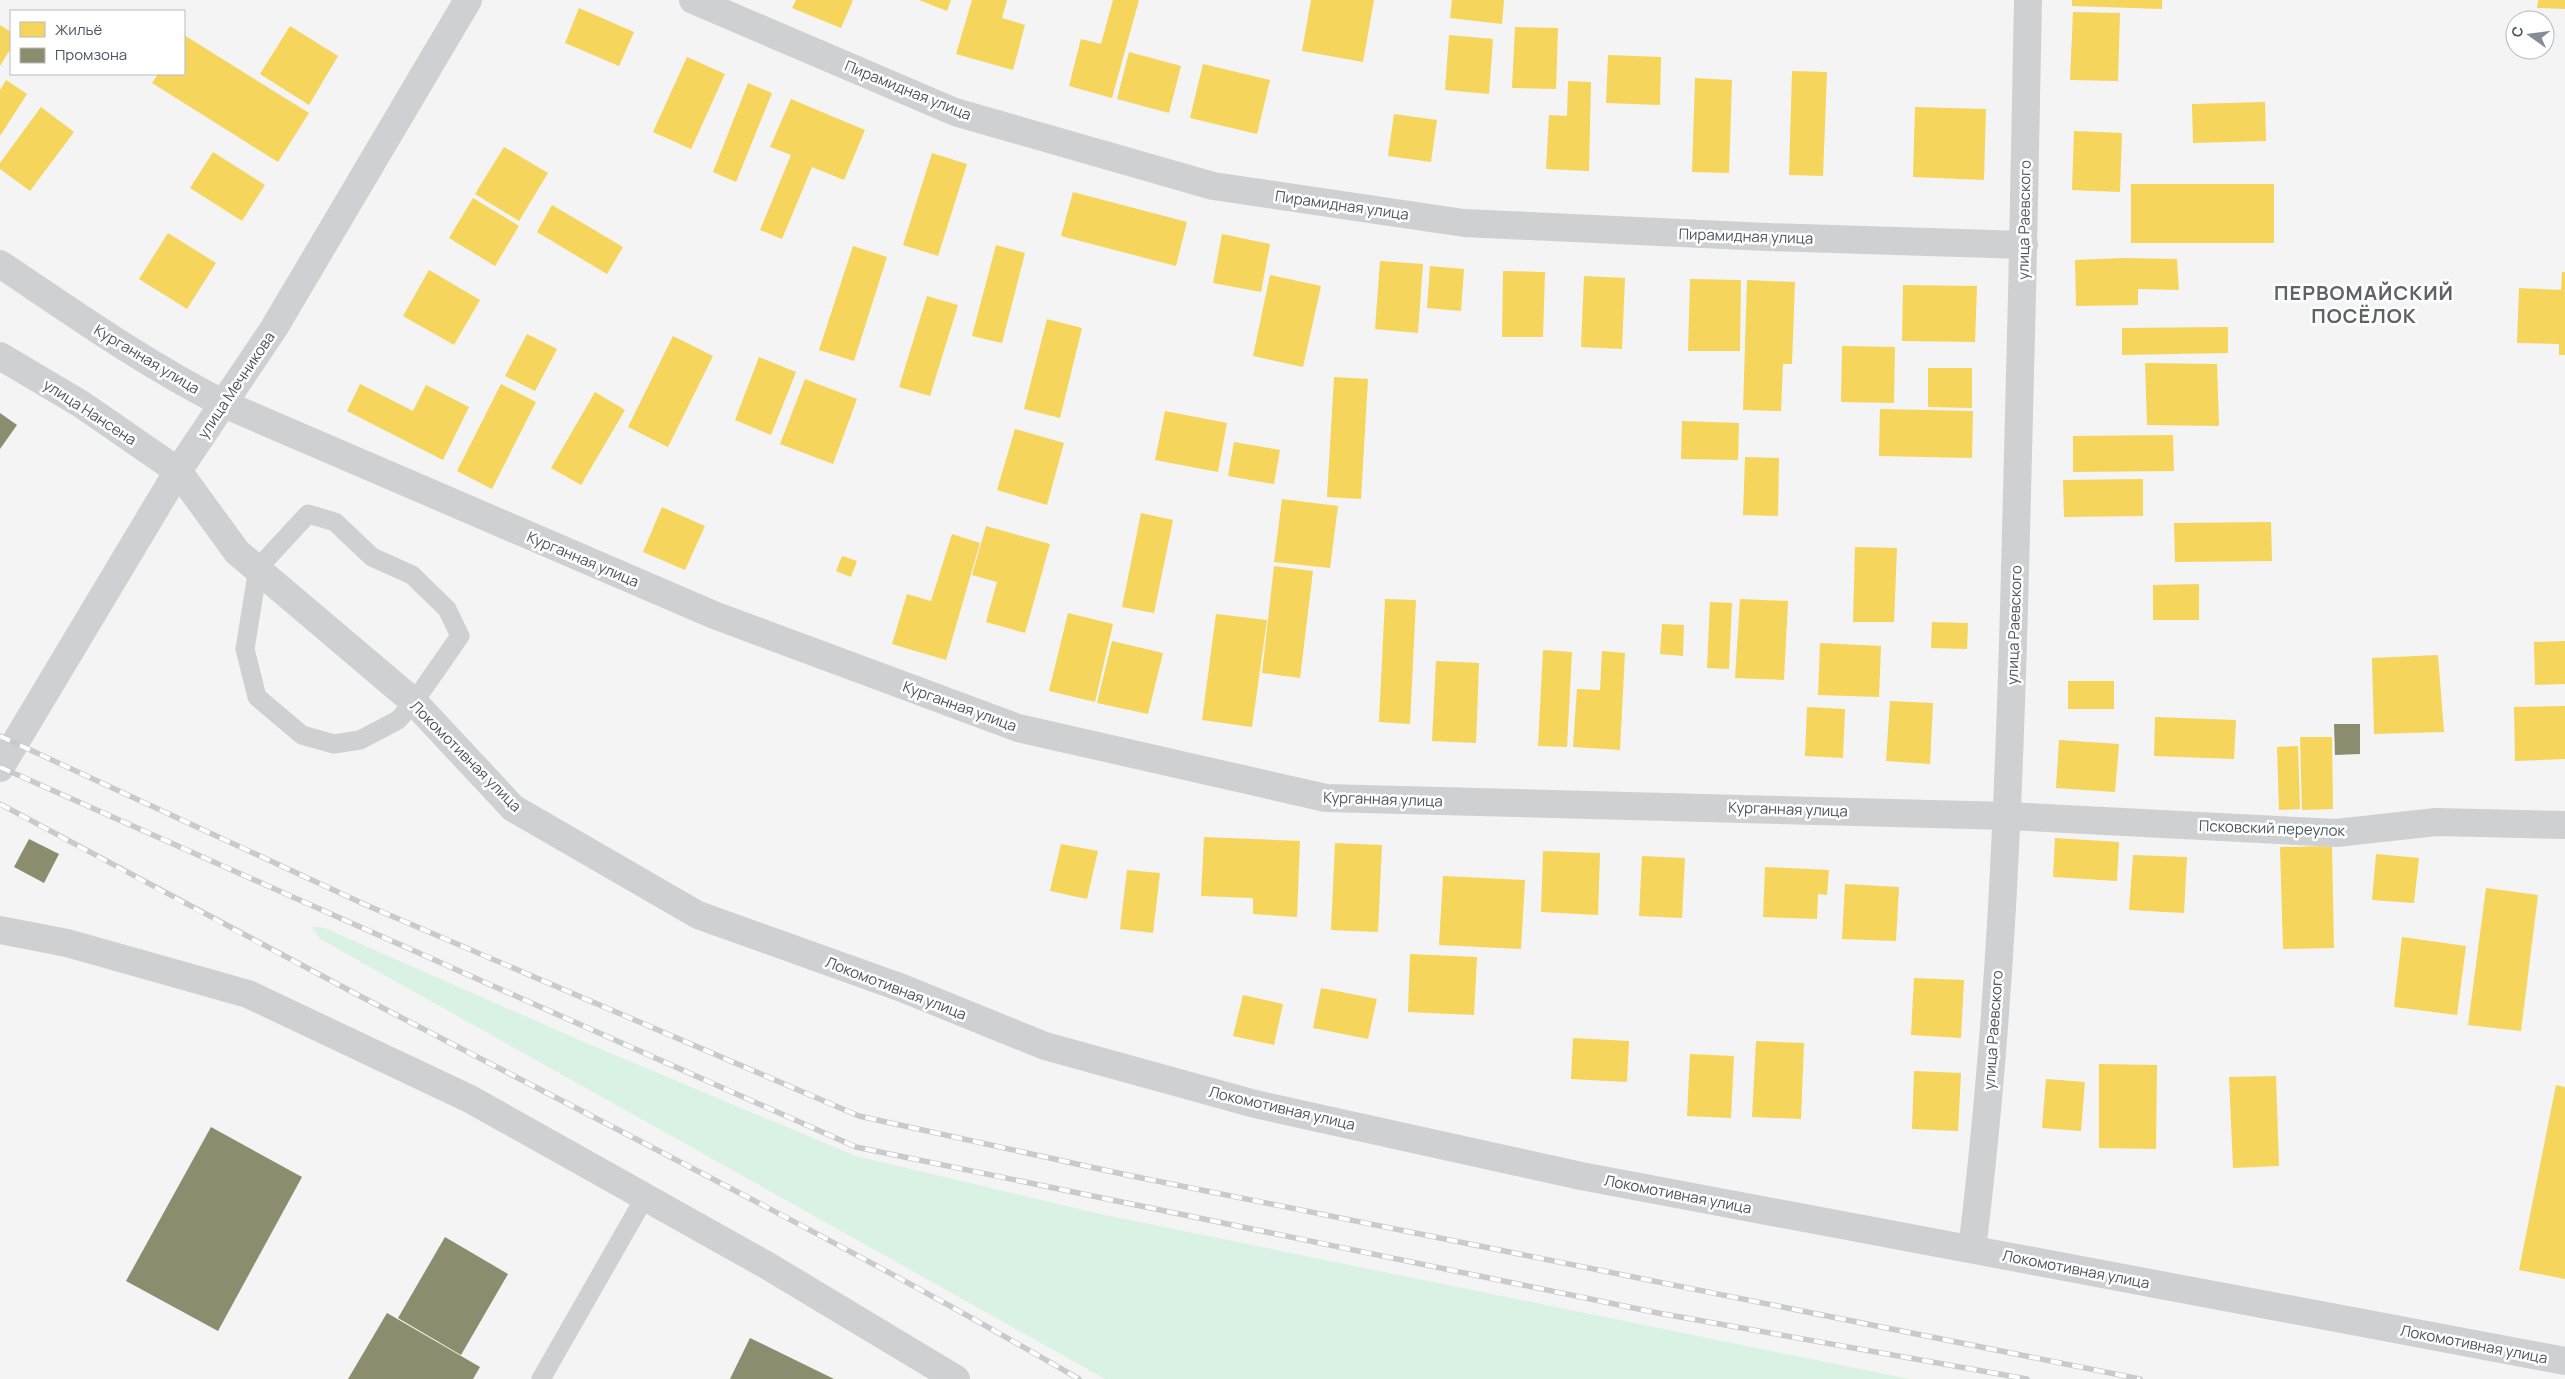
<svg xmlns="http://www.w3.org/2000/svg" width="2565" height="1379" font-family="Manrope,sans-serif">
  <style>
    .green { fill: #d9f2e3 }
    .homes { fill: #f6d55c }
    .industry { fill: #8c8c6e }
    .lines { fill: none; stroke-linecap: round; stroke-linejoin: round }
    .lane { stroke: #ced0d2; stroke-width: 19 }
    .street { stroke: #ced0d2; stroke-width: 28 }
    .secondary { stroke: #ced0d4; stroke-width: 28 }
    .rail-casing { stroke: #c9cacc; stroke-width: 5.5 }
    .rail { stroke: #fff; stroke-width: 4; stroke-dasharray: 11; stroke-linecap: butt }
    .labels { text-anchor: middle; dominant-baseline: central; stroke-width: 5; stroke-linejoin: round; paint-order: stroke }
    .street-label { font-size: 15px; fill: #4a5661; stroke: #fff }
    .district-label { font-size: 20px; font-weight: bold; letter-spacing: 1px; fill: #5f6368; stroke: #fff }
  </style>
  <rect width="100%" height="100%" fill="#f4f4f4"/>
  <polygon class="green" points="312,927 322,927 591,1045 856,1156 1100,1214 1909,1379 1105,1379 320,939"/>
  <g class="homes">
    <polygon points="796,0 853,0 841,28 792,8"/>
    <polygon points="919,0 951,0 947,11"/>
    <polygon points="972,0 1007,0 1002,18 1025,25 1013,70 956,54"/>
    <polygon points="1113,0 1139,0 1112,98 1069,86 1081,39 1101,44"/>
    <polygon points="1311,0 1374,0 1363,62 1302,51"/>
    <polygon points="1452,0 1504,0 1502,24 1450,18"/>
    <polygon points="2072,0 2162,0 2162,9 2072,6"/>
    <polygon points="2538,0 2565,0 2565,9 2537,8"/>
    <polygon points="579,8 634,32 619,66 565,43"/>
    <polygon points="2073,12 2120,13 2118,81 2070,80"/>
    <polygon points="0,25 11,32 11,48 0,66"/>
    <polygon points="290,26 338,56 309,105 260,74"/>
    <polygon points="1515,27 1558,28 1556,89 1512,88"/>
    <polygon points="184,35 309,113 278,162 152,83 158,74 184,74"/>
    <polygon points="1449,35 1493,39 1489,94 1445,90"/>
    <polygon points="1129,52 1181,66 1169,113 1117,99"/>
    <polygon points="1608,55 1661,57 1660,105 1606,103"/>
    <polygon points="687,57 725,74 691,149 653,132"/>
    <polygon points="1203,64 1270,80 1257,134 1190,118"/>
    <polygon points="1792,71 1827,72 1823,176 1789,175"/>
    <polygon points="1695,78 1732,80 1729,173 1692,172"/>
    <polygon points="6,80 27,94 0,136 0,90"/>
    <polygon points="1568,81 1591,82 1589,171 1546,169 1549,115 1567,116"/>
    <polygon points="748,83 772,93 736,182 713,172"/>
    <polygon points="791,99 865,130 844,180 812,167 782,239 760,230 791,155 770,147"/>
    <polygon points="2265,102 2266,141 2193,143 2192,104"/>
    <polygon points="41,107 74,132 30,191 0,169 0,163"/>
    <polygon points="1915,107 1986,109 1984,180 1913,177"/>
    <polygon points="1394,114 1437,120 1431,162 1388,156"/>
    <polygon points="2074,131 2122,133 2120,192 2072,190"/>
    <polygon points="504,147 548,173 519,221 475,194"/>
    <polygon points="213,152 265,185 242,221 190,188"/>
    <polygon points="932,153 967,164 938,256 903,245"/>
    <rect x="2131" y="184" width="143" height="59"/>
    <polygon points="1073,192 1187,222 1176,266 1061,236"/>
    <polygon points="473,198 519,226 495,266 449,238"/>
    <polygon points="552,205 623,247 607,274 537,232"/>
    <polygon points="168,233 216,263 187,309 139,279"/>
    <polygon points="1222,234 1270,244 1261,292 1213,283"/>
    <polygon points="996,245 1025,253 1002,343 972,336"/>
    <polygon points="853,246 887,257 854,361 819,350"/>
    <polygon points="2124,258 2177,259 2179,290 2138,289 2138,305 2076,306 2075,260"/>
    <polygon points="1380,261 1423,264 1418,333 1375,329"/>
    <polygon points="1430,266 1464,269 1461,311 1427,308"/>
    <polygon points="429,270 480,300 454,345 403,316"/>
    <polygon points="1503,271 1545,272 1543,337 1502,337"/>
    <polygon points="2562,272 2565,272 2565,355 2559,355 2559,344 2517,343 2519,288 2561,290"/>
    <polygon points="1270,275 1321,286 1303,367 1253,356"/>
    <polygon points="1584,276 1625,278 1622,349 1581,347"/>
    <polygon points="1690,279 1741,280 1740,351 1688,351"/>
    <polygon points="1747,280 1795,282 1792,364 1783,364 1781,411 1743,410"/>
    <polygon points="1903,285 1977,286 1975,342 1902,341"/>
    <polygon points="927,296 958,305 930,396 899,387"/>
    <polygon points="1047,319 1082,328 1060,418 1024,409"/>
    <polygon points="2228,327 2228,353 2122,355 2122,328"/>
    <polygon points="527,334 557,349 535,391 505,376"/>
    <polygon points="673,336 713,356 668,447 628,427"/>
    <polygon points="1842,346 1895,347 1894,403 1841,402"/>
    <polygon points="759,357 796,372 771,435 735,420"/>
    <polygon points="2145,363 2217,364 2219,426 2147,425"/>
    <polygon points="1928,368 1972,368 1972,408 1928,407"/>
    <polygon points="1334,377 1368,379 1361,499 1327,497"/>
    <polygon points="805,379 857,399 833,464 780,444"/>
    <polygon points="360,384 413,411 426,385 469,407 443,460 347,411"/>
    <polygon points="501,384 536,402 492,489 457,471"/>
    <polygon points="595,392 625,410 581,485 551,468"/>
    <polygon points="1880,409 1973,411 1972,458 1879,456"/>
    <polygon points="1165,411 1227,423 1218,472 1155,460"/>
    <polygon points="1682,421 1739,423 1738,460 1681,459"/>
    <polygon points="1015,429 1064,443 1047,505 997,490"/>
    <polygon points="2173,435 2174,471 2073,472 2073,436"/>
    <polygon points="1234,442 1280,450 1274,484 1228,476"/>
    <polygon points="1745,457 1779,458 1778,516 1743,515"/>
    <polygon points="2143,479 2143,516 2064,517 2063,480"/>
    <polygon points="1282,499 1338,506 1330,568 1274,562"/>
    <polygon points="662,507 705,526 685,570 643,552"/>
    <polygon points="1141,513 1173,520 1154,613 1122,607"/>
    <polygon points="2271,522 2272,561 2175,562 2174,523"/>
    <polygon points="986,526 1050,544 1025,633 986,622 997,582 972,575"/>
    <polygon points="952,534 980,543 946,660 892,644 907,594 931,601"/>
    <polygon points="1855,547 1897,548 1894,622 1853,622"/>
    <polygon points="842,556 857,561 851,577 836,571"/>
    <polygon points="1274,566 1313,571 1300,678 1262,673"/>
    <polygon points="2199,584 2199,620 2153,620 2153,585"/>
    <polygon points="1385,599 1416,600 1410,724 1379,722"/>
    <polygon points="1740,599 1788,601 1784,680 1735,678"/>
    <polygon points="1710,602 1732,603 1729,669 1707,668"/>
    <polygon points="1068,613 1113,624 1095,702 1049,691"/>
    <polygon points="1216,614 1267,620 1252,727 1202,720"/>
    <polygon points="1932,622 1968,623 1967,649 1931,648"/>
    <polygon points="1662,624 1684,625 1683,656 1660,654"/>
    <polygon points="1112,641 1163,653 1148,714 1097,703"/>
    <polygon points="2565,641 2565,684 2535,685 2534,642"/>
    <polygon points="1820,643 1881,646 1879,697 1818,695"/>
    <polygon points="1543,650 1572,652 1567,747 1538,746"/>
    <polygon points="1602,651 1625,653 1620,750 1573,747 1577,689 1600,690"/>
    <polygon points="2438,655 2444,732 2374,734 2372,658"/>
    <polygon points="1436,661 1479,663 1476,743 1432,741"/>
    <rect x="2068" y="681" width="46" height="28"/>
    <polygon points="1890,701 1933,703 1930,764 1886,761"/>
    <polygon points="2565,706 2565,759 2515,761 2514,707"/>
    <polygon points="1807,707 1845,709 1843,758 1805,756"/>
    <polygon points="2155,717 2236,720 2234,759 2154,756"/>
    <polygon points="2300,737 2332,737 2333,809 2302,810"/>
    <polygon points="2059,740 2119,744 2115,792 2056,788"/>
    <polygon points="2298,746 2300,809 2279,810 2277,747"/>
    <polygon points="1204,837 1300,841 1297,917 1253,914 1253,898 1201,896"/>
    <polygon points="2055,838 2119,842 2117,881 2053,877"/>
    <polygon points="1335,843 1382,845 1378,932 1331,930"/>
    <polygon points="1061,844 1098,851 1087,899 1050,891"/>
    <polygon points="2332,846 2334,948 2283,949 2280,847"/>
    <polygon points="1543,851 1600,853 1598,915 1541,912"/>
    <polygon points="2376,854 2419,858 2414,903 2372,900"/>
    <polygon points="2133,855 2187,857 2184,913 2129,910"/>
    <polygon points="1642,856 1685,858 1682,918 1639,916"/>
    <polygon points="1765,867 1829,870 1827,895 1818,894 1817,919 1763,917"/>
    <polygon points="1127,870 1160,873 1153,933 1120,929"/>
    <polygon points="1443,876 1525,880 1521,949 1439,945"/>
    <polygon points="1845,884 1899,887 1896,941 1842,939"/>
    <polygon points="2486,888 2538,895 2521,1031 2468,1025"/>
    <polygon points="2402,937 2466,946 2457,1015 2394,1007"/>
    <polygon points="1410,954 1477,957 1474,1015 1408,1012"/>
    <polygon points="1914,978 1964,980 1961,1038 1911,1035"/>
    <polygon points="1321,988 1377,999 1368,1039 1313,1028"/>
    <polygon points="1243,995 1283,1004 1274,1045 1233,1036"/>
    <polygon points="1573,1038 1629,1041 1627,1082 1571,1079"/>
    <polygon points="1756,1041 1804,1043 1801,1119 1752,1117"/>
    <polygon points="1690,1054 1734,1056 1731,1118 1687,1116"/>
    <polygon points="2099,1064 2157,1065 2156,1149 2099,1148"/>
    <polygon points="1914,1071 1961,1073 1958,1131 1912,1129"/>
    <polygon points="2276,1076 2279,1166 2233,1168 2229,1077"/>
    <polygon points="2046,1079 2085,1082 2081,1131 2042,1128"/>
    <polygon points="2556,1085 2565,1087 2565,1279 2519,1270"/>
  </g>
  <g class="industry">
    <polygon points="0,413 17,425 0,449"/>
    <polygon points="2334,724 2360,724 2360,754 2335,755"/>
    <polygon points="29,839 59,854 44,883 14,867"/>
    <polygon points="211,1127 302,1177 218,1331 126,1281"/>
    <polygon points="445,1237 508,1274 461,1355 398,1318"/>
    <polygon points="387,1313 480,1367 473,1379 348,1379"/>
    <polygon points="750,1338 834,1379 730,1379"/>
  </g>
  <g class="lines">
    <g class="lane">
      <polygon points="308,514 335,522 372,557 412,575 447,609 460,636 414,702 398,720 360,740 334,744 302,735 257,697 245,649 258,568"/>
      <polyline points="541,1379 645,1197"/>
    </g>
    <g class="street">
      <polyline points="693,0 955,112 1213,186 1464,223 1767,237 2024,245"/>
      <path d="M 0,264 C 73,313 145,364 224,404 L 714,615 L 1018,728 L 1326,798 L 2008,816 L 2336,833 L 2436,822 L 2565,825"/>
      <polyline points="0,930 67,943 248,994 470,1099 768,1266 956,1379"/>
      <path d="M 1972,1249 C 2000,1024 2009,798 2015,572 C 2020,381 2025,191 2028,0"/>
    </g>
    <g class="secondary">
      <polyline points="0,356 81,404 178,471 237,552 414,702 513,808 698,915 902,988 1045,1046 1255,1104 1581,1176 2565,1361"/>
      <polyline points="0,768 178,471 274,328 468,0"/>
    </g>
    <defs>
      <g id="rail">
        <polyline points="0,736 366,905 859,1116 1127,1175 2140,1379"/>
        <polyline points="0,767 856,1147 1658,1313 2027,1379"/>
        <path d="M 0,804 C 119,868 238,932 358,995 C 599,1121 843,1242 1079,1379"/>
      </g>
    </defs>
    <use href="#rail" class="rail-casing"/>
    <use href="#rail" class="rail"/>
  </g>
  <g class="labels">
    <g class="street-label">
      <text transform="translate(908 90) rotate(22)">Пирамидная улица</text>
      <text transform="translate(1342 205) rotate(8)">Пирамидная улица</text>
      <text transform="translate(2024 220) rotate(-89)">улица Раевского</text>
      <text transform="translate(1746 236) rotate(2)">Пирамидная улица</text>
      <text transform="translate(147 359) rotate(31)">Курганная улица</text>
      <text transform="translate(236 385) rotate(-56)">улица Мечникова</text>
      <text transform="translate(90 412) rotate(33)">улица Нансена</text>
      <text transform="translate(583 559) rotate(23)">Курганная улица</text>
      <text transform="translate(2014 625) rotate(-88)">улица Раевского</text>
      <text transform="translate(960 706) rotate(20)">Курганная улица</text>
      <text transform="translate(466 756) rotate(45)">Локомотивная улица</text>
      <text transform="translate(1383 799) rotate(2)">Курганная улица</text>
      <text transform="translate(1788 809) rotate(2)">Курганная улица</text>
      <text transform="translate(2272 828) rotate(2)">Псковский переулок</text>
      <text transform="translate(896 988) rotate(21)">Локомотивная улица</text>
      <text transform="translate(1993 1030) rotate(-86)">улица Раевского</text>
      <text transform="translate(1282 1108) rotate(13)">Локомотивная улица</text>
      <text transform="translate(1678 1194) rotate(11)">Локомотивная улица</text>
      <text transform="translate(2076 1269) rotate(11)">Локомотивная улица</text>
      <text transform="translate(2474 1344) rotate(11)">Локомотивная улица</text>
    </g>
    <g class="district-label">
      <text x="2364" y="292">ПЕРВОМАЙСКИЙ<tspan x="2364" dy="23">ПОСЁЛОК</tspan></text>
    </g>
  </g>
  <rect x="10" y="10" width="175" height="65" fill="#ffffff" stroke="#b7bbc0"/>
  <rect x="20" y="22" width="25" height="15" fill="#f6d55c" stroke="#b7bbc0"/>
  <text x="55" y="35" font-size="15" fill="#4a5661">Жильё</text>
  <rect x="20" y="48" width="25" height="15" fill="#8c8c6e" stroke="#b7bbc0"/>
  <text x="55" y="60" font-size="15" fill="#4a5661">Промзона</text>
  <g transform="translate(2530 35) rotate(284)"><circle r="24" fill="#ffffff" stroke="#b7bbc0"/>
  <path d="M0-4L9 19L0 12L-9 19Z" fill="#868d94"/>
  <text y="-8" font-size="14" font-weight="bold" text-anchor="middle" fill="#4a5661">С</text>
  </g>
</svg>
